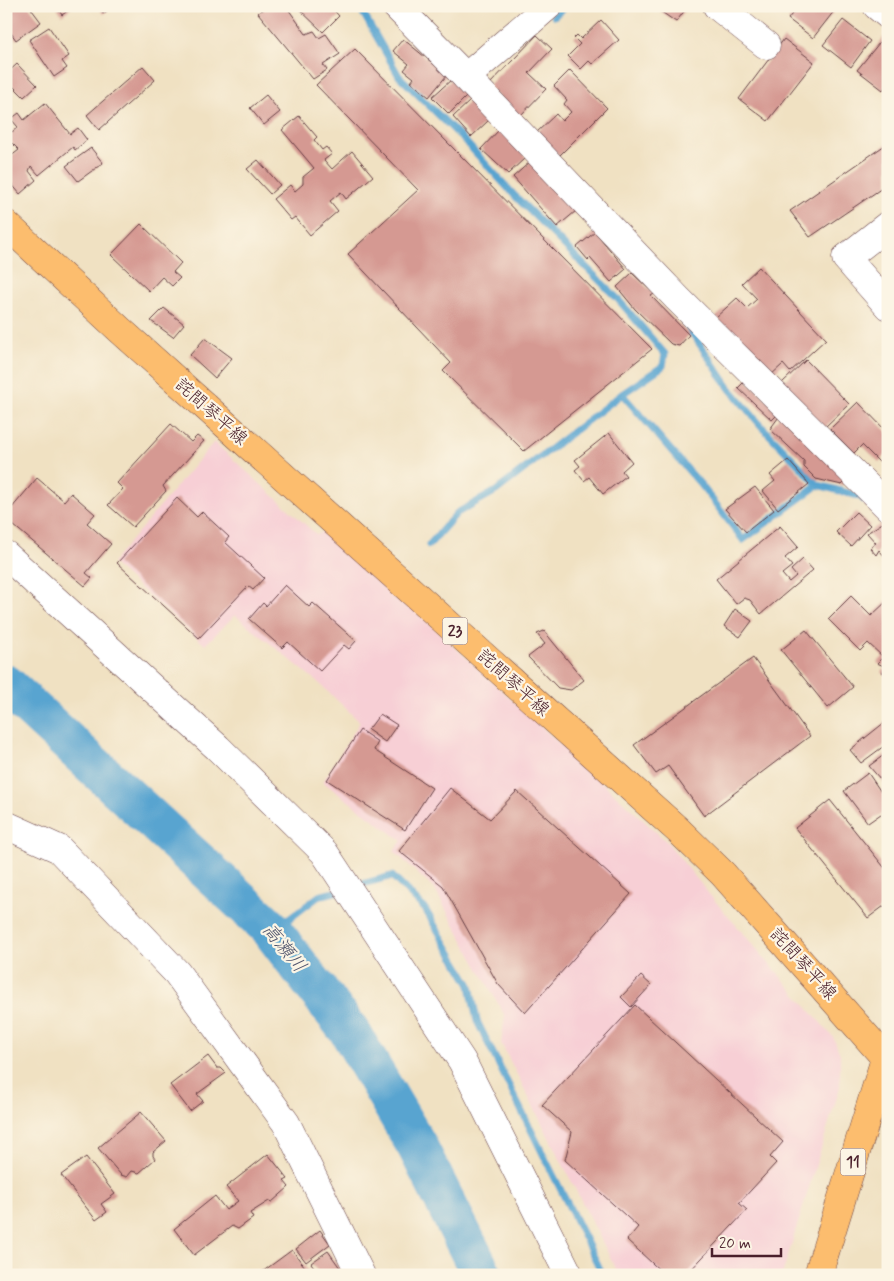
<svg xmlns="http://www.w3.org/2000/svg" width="894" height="1281" font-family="Mynerve,'Klee One',sans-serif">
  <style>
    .built { fill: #f7cfd5 }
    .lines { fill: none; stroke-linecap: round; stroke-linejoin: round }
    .stream { stroke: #58a4d0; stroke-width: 7 }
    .river { stroke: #58a4d0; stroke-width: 41 }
    .building { fill: #d59992 }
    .street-casing { stroke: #633c42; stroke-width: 29 }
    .primary-casing { stroke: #633c42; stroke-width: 29 }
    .highway-casing { stroke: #633c42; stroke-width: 29 }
    .street { stroke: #fff; stroke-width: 28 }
    .primary { stroke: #fcbd6e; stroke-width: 28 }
    .highway { stroke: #fcbd6e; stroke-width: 28 }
    .labels { text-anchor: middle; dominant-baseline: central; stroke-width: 4.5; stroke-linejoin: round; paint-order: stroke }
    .shield { fill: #fcf5e5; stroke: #7f5f63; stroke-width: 1 }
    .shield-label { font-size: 16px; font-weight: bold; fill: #4a1f2b }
    .street-label { font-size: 18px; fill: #4a1f2b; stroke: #fcf5e5 }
    .water-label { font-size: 19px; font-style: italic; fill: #50546d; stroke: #fcf5e5 }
  </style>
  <rect width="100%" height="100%" fill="#fcf5e5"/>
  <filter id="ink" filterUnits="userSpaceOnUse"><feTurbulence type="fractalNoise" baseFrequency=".02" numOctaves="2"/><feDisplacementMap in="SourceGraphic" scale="10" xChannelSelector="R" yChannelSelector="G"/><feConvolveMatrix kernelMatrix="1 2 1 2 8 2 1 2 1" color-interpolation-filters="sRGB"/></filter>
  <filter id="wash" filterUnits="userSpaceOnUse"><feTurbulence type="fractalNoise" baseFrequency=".0096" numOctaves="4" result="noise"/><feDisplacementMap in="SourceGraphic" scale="20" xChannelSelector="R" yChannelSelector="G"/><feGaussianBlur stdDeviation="1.12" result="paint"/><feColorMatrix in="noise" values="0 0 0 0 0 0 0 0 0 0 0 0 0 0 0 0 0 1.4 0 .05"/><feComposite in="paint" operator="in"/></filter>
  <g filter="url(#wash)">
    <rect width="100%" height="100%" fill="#f0e1c2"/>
    <polygon class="built" points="214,442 317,535 326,529 667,842 709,894 833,1037 840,1054 840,1087 782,1275 619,1275 501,1043 505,1016 435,890 394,851 402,841 323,782 360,722 320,684 235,615 205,645 112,563"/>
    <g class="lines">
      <g class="stream">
        <polyline points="359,6 399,76 462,138 515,196 616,297 665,354 663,366 622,394"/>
        <polyline points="554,16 566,6"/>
        <polyline points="686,324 730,389 764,429 818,485"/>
        <polyline points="429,545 457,513 496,491 622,394 702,486 743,540 818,485 859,496 864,500"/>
        <polyline points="355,886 392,876 425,909 470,985 477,1021 603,1275"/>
        <polyline points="272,932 319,896 342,890"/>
      </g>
      <polyline class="river" points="6,685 269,927 350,1032 417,1146 482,1275"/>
    </g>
    <g id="blocks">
      <g class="building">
        <polygon points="6,6 29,6 41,22 16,40 6,26"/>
        <polygon points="56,6 74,6 62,15"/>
        <polygon points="98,6 113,6 103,14"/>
        <polygon points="266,6 286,6 306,34 314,31 319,38 326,34 340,54 323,65 327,70 313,79 258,13"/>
        <polygon points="296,6 330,6 339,16 323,32"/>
        <polygon points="653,6 688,6 676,22"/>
        <polygon points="772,6 784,6 779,12"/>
        <polygon points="798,6 838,6 813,38 788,19"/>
        <polygon points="601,20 619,40 592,64 589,61 581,69 568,56 580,44 574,38 577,35 581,39"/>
        <polygon points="843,20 870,41 851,67 823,45"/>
        <polygon points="49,27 69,56 62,61 67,68 54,77 29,40"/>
        <polygon points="537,35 552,49 529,73 546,89 519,117 488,86"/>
        <polygon points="884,37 888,40 888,83 883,90 857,70"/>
        <polygon points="403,39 447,75 429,97 411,82 414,78 404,70 409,64 393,51"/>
        <polygon points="784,39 814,62 768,121 739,99"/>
        <polygon points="355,49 652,349 524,451 443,371 451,363 348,254 418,190 316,85"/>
        <polygon points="17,64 37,85 24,97 6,79 6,74"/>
        <polygon points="143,66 155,80 99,130 87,115"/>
        <polygon points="570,70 607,108 559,156 536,133 556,114 562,121 571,112 564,104 567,100 554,86"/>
        <polygon points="451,80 467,96 449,114 432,97"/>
        <polygon points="266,95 280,112 264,125 250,108"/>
        <polygon points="471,100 489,120 471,137 453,117"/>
        <polygon points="45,103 70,134 78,128 87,140 75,150 73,147 39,175 31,166 29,171 36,180 20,194 6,177 6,160 19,150 12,143 6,147 6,124 12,132 18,127 11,119 19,113 24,120"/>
        <polygon points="299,116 317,137 314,140 322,150 326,147 332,154 324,160 332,169 352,151 373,176 346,199 341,192 330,201 338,211 310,235 295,217 291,220 273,199 290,185 295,191 303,184 303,177 314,168 282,130"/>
        <polygon points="500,129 526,157 508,174 481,149"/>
        <polygon points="888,143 888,184 810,237 790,211"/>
        <polygon points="91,148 103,163 78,181 66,166"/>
        <polygon points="258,160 280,185 270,194 247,169"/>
        <polygon points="531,161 576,211 557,227 513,177"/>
        <polygon points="141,224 181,263 173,272 180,278 172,286 162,277 149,291 111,255"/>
        <polygon points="595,232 626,269 611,282 590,258 588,260 577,247"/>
        <polygon points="759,267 826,339 790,372 783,364 770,376 716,317 737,298 747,308 757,299 742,283"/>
        <polygon points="632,273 654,294 651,296 689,335 679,346 671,344 635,309 617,287"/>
        <polygon points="164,308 184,324 173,337 151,321"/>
        <polygon points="205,338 232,358 215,378 190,355"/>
        <polygon points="806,360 849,404 824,428 782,383"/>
        <polygon points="746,380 780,412 772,420 738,388"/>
        <polygon points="858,402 888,433 888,453 879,462 862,445 854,453 830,429"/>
        <polygon points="781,414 847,480 842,485 816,479 804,467 804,461 770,429"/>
        <polygon points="171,424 191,442 197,436 204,441 163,486 166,491 133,527 108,505 123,489 117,483"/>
        <polygon points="609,433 632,462 622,471 626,476 603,494 589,477 584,481 575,470 580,466 575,460"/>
        <polygon points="788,460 809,484 778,509 763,491 775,481 770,475"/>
        <polygon points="37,478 64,501 71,493 95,514 87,523 111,544 86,573 92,578 85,586 6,519 6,515"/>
        <polygon points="755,487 774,510 746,532 725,509"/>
        <polygon points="177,498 197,517 202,512 229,537 225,542 264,578 253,590 248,586 199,638 117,563"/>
        <polygon points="856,512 870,525 851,546 836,532"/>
        <polygon points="884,522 888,527 888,560 879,550 876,555 870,548 876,543 867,533"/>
        <polygon points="780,526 798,547 785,558 792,566 782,574 789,582 796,576 791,570 803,559 813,570 761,614 750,600 744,598 736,604 716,579"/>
        <polygon points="285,585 309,607 313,603 356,641 349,649 344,645 320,671 288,642 282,648 249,619 263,603 266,606"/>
        <polygon points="851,596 871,616 888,600 888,678 882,672 886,667 877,663 883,657 868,643 860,651 828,619"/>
        <polygon points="735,609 752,621 740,637 724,626"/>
        <polygon points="806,630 853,687 828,708 781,650"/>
        <polygon points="544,631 584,680 571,690 558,688 528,657 545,644 537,634"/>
        <polygon points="753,658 810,736 704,816 668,766 656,774 634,745"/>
        <polygon points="380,714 397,725 385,742 368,730"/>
        <polygon points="885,722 888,726 888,743 861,763 850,750"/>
        <polygon points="360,730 378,742 374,750 432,788 405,830 327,780"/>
        <polygon points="888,752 888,809 868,823 844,791 868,773 881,792 887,787 869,766"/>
        <polygon points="450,788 490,819 517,791 631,894 525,1013 498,984 443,886 399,851"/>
        <polygon points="830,800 888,872 888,903 868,918 795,828"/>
        <polygon points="641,976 651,985 631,1007 621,997"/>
        <polygon points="635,1005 783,1142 770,1157 776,1163 739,1203 747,1210 686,1275 665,1275 627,1240 638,1227 565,1160 572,1132 542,1105"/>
        <polygon points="208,1056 217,1068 221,1068 226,1073 197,1094 203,1101 190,1111 170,1085"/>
        <polygon points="141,1112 166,1141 153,1152 153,1156 155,1159 139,1173 132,1171 127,1177 121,1175 98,1148"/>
        <polygon points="268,1154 288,1179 284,1181 289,1187 272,1202 269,1201 250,1213 253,1218 238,1229 232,1226 194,1255 174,1229 215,1196 226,1210 238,1201 226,1187"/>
        <polygon points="86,1157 115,1194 101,1204 107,1212 96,1220 61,1175"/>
        <polygon points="320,1230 330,1244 306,1262 296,1249"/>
        <polygon points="292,1250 311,1275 258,1275"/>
        <polygon points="328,1251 345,1275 320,1275 311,1263"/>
      </g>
    </g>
  </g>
  <g filter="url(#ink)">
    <use href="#blocks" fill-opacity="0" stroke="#633c42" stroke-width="1"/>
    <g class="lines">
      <defs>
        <g id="street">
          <polyline points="396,6 466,77 677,298 888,507"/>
          <polyline points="717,6 766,45"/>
          <polyline points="877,6 888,15"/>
          <polyline points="466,77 548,6"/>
          <polyline points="888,225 846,258 888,306"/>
          <polyline points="6,555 218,748 324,852 462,1061 569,1275"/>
          <polyline points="6,825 59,849 177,973 286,1123 361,1275"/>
        </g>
        <polyline id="primary" points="6,224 119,329 679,831 723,874 888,1061"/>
        <polyline id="highway" points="818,1275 888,1049"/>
      </defs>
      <use href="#street" class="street-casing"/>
      <use href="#primary" class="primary-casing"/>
      <use href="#highway" class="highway-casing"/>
      <use href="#street" class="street"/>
      <use href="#primary" class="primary"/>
      <use href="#highway" class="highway"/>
    </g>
  </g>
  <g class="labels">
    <g class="shield">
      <rect x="442.5" y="617.5" width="25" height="27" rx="4"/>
      <rect x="840.5" y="1148.5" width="25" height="27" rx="4"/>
    </g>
    <g class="shield-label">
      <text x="455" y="631">23</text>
      <text x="853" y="1162">11</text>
    </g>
    <g class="street-label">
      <text transform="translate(211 412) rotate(42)">詫間琴平線</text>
      <text transform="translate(513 683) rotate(42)">詫間琴平線</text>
      <text transform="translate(803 964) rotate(48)">詫間琴平線</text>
    </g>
    <g class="water-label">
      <text transform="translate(284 948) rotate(51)">高瀬川</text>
    </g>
  </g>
  <rect width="894" height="1281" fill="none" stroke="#fcf5e5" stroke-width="25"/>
  <path d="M712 1248v8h69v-8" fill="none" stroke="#4a1f2b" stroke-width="2.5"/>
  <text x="719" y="1248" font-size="15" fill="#4a1f2b" stroke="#fcf5e5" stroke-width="4" paint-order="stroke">20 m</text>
</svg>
